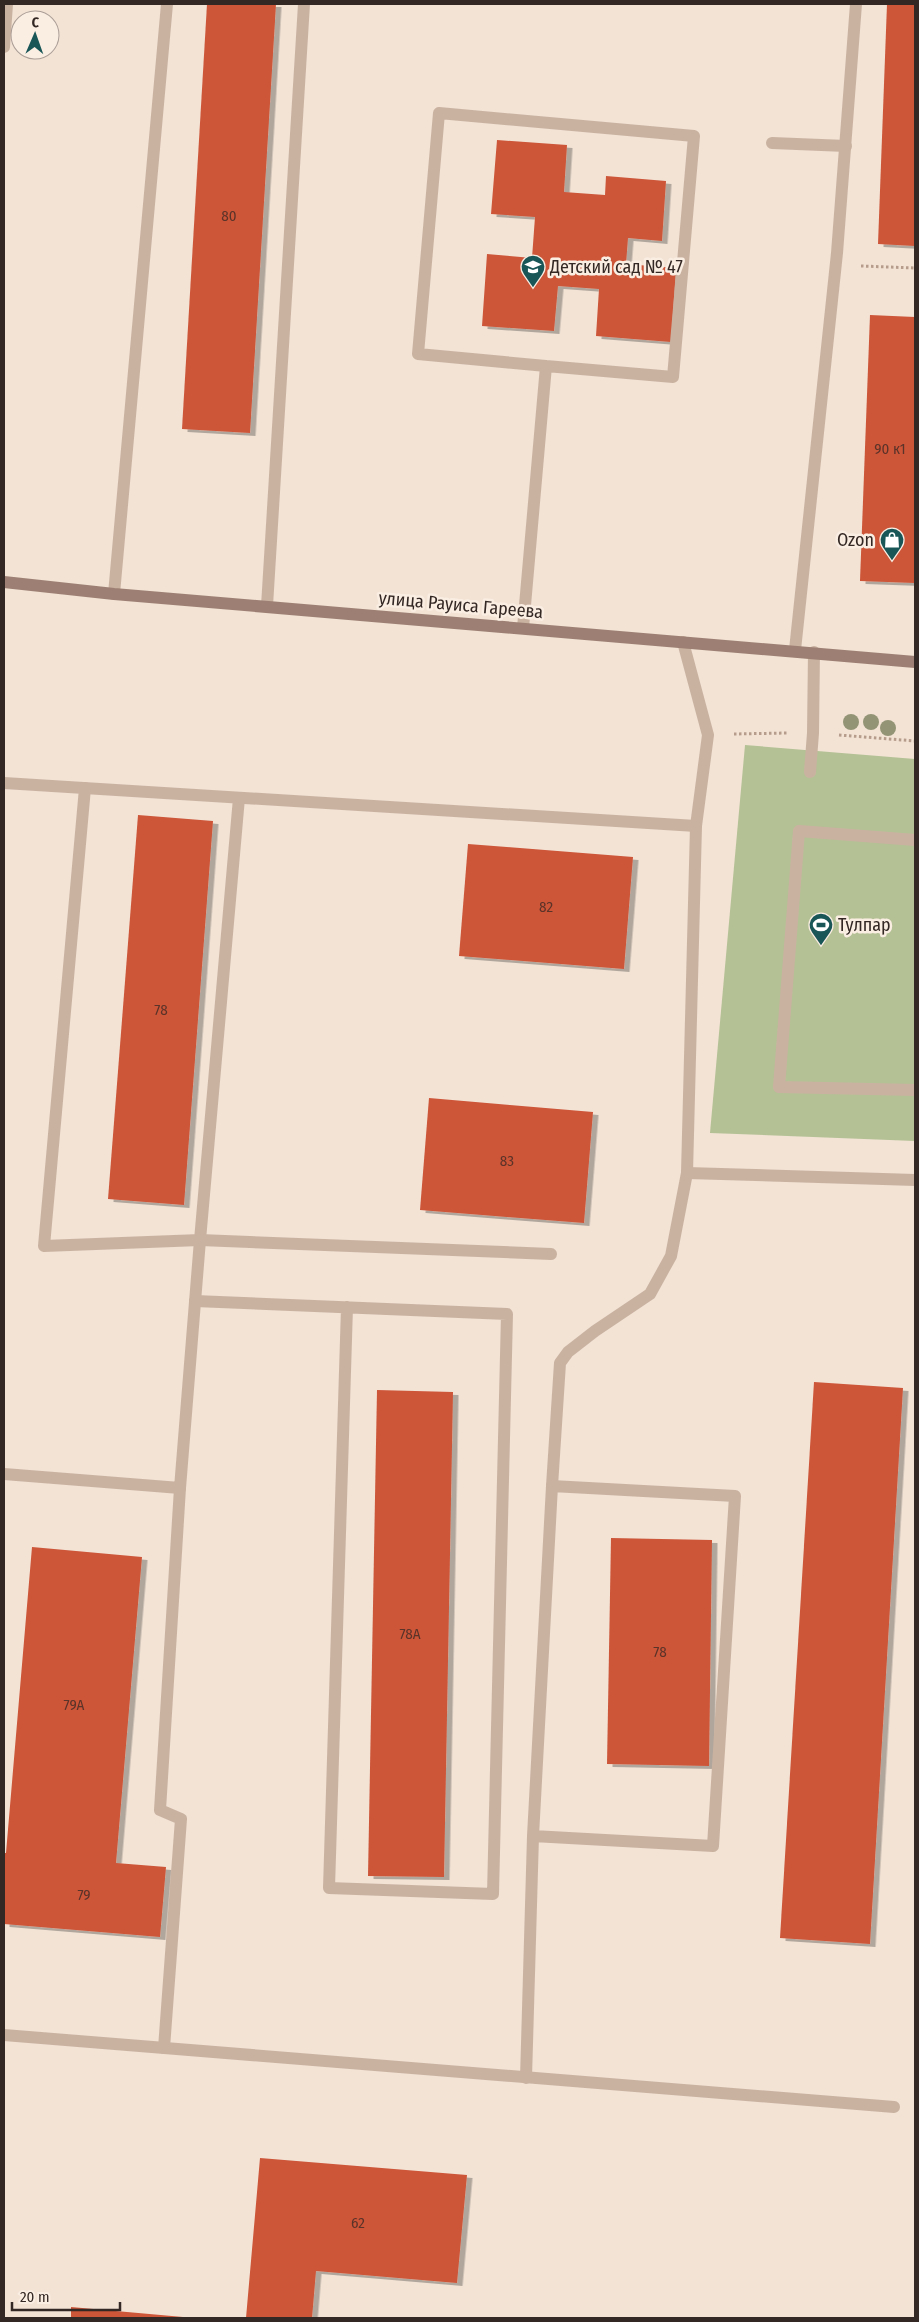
<svg xmlns="http://www.w3.org/2000/svg" width="919" height="2322" font-family="'Fira Sans Condensed',sans-serif">
  <style>
    .green { fill: #b4c195 }
    .building { fill: #cd5539; filter: url(#shadow) }
    .lines { fill: none; stroke-linecap: round; stroke-linejoin: round }
    .path { stroke: #b69c8b; stroke-width: 3; stroke-dasharray: 2.5 2.5; stroke-linecap: butt }
    .lane { stroke: #cab2a1; stroke-width: 12 }
    .street { stroke: #cab2a1; stroke-width: 12 }
    .secondary { stroke: #9d8073; stroke-width: 12 }
    .tree { fill: #939475 }
    .labels { text-anchor: middle; dominant-baseline: central; stroke-width: 5; stroke-linejoin: round; paint-order: stroke }
    .number-label { font-size: 15px; fill: #5a3329 }
    .poi-label { font-size: 18px; fill: #342824; stroke: #faede2; text-anchor: start }
    .street-label { font-size: 18px; fill: #342824; stroke: #faede2 }
  </style>
  <defs>
    <filter id="shadow"><feDropShadow dx="5.5" dy="3" stdDeviation="0" flood-color="#0004"/></filter>
  </defs>
  <rect width="100%" height="100%" fill="#f2e3d5"/>
  <polygon class="green" points="745,745 915,759 915,1141 710,1133"/>
  <g class="building">
    <polygon points="207,4 276,4 250,433 182,429"/>
    <polygon points="887,4 915,4 915,246 878,244"/>
    <polygon points="497,140 567,145 564,192 605,195 606,176 666,181 662,241 628,238 626,264 676,268 671,342 596,336 599,289 558,286 554,331 482,326 487,254 532,258 535,217 491,214"/>
    <polygon points="870,315 915,317 915,583 860,581"/>
    <polygon points="138,815 213,821 184,1205 108,1199"/>
    <polygon points="468,844 633,857 624,969 459,956"/>
    <polygon points="429,1098 593,1112 584,1223 420,1210"/>
    <polygon points="814,1382 903,1388 870,1944 780,1938"/>
    <polygon points="377,1390 453,1392 444,1877 368,1876"/>
    <polygon points="611,1538 712,1540 709,1766 607,1764"/>
    <polygon points="32,1547 142,1557 116,1863 166,1867 160,1937 4,1924 4,1853 6,1853"/>
    <polygon points="260,2158 467,2175 457,2283 316,2271 312,2318 246,2318"/>
    <polygon points="71,2307 183,2317 182,2318 71,2318"/>
  </g>
  <g class="lines">
    <g class="path">
      <polyline points="861,266 915,268"/>
      <polyline points="734,734 787,733"/>
      <polyline points="839,735 915,741"/>
    </g>
    <g class="lane">
      <polyline points="4,47 7,4"/>
      <polyline points="772,143 846,146"/>
      <polyline points="114,594 167,4"/>
      <polyline points="267,606 304,4"/>
      <polyline points="523,628 546,366 418,354 439,113 694,136 673,377 546,366"/>
      <polyline points="795,650 837,253 856,4"/>
      <polyline points="810,772 813,733 814,652"/>
      <polyline points="4,783 696,826 708,735 683,642"/>
      <polyline points="85,788 44,1246 200,1240 239,798"/>
      <polyline points="915,840 799,831 779,1087 915,1090"/>
      <polyline points="687,1173 915,1180"/>
      <polyline points="195,1301 507,1314 493,1894 329,1888 347,1307"/>
      <polyline points="4,1474 180,1488 200,1240 551,1254"/>
      <polyline points="552,1486 560,1363 568,1352 595,1331 650,1294 671,1256 687,1173 696,826"/>
      <polyline points="164,2048 181,1819 160,1810 180,1488"/>
      <polyline points="526,2078 533,1836 713,1846 735,1496 552,1486 533,1836"/>
    </g>
    <polyline class="street" points="4,2035 894,2107"/>
    <polyline class="secondary" points="4,582 114,594 915,662"/>
  </g>
  <g class="tree">
    <circle cx="851" cy="722" r="8"/>
    <circle cx="871" cy="722" r="8"/>
    <circle cx="888" cy="728" r="8"/>
  </g>
  <defs>
    <symbol id="school-pin" viewBox="-11 -11 22 30"><path d="M0 17L-7.5 6A9.5 9.5 0 1 1 7.5 6Z" fill="#185657" stroke="#faede2"/><path d="M0-5L7-2L0 1L-7-2ZM-4 1L0 2.5L4 1V4Q0 6-4 4Z" fill="#fff"/></symbol>
    <symbol id="shop-pin" viewBox="-11 -11 22 30"><path d="M0 17L-7.5 6A9.5 9.5 0 1 1 7.5 6Z" fill="#185657" stroke="#faede2"/><path d="M-5-2.5h2.3a2.7 3.5 0 0 1 5.4 0H5L5.5 6h-11ZM-1.5-2.5h3a1.5 2.3 0 0 0-3 0Z" fill="#fff"/></symbol>
    <symbol id="stadium-pin" viewBox="-11 -11 22 30"><path d="M0 17L-7.5 6A9.5 9.5 0 1 1 7.5 6Z" fill="#185657" stroke="#faede2"/><path d="M0-5a6.5 5 0 1 0 0 10a6.5 5 0 1 0 0-10ZM-3.5-1.8h7v3.6h-7Z" fill="#fff"/></symbol>
  </defs>
  <g fill-rule="evenodd">
    <use href="#school-pin" x="519" y="253" width="28" height="38"/>
    <use href="#shop-pin" x="878" y="526" width="28" height="38"/>
    <use href="#stadium-pin" x="807" y="911" width="28" height="38"/>
  </g>
  <g class="labels">
    <g class="number-label">
      <text x="229" y="216">80</text>
      <text x="890" y="449">90 к1</text>
      <text x="546" y="907">82</text>
      <text x="161" y="1010">78</text>
      <text x="507" y="1161">83</text>
      <text x="410" y="1634">78А</text>
      <text x="660" y="1652">78</text>
      <text x="74" y="1705">79А</text>
      <text x="84" y="1895">79</text>
      <text x="358" y="2223">62</text>
    </g>
    <g class="poi-label">
      <text x="550" y="267">Детский сад № 47</text>
      <text x="874" y="540" text-anchor="end">Ozon</text>
      <text x="838" y="925">Тулпар</text>
    </g>
    <g class="street-label">
      <text transform="translate(461 605) rotate(5)">улица Рауиса Гареева</text>
    </g>
  </g>
  <rect width="919" height="2322" fill="none" stroke="#342824" stroke-width="10"/>
  <g transform="translate(35 35) rotate(2)"><circle r="24" fill="#faede2" stroke="#ab9e96"/>
  <path d="M0-4L9 19L0 12L-9 19Z" fill="#185657"/>
  <text y="-8" font-size="14" font-weight="bold" text-anchor="middle" fill="#342824">С</text>
  </g>
  <path d="M12 2302v8h108v-8" fill="none" stroke="#342824" stroke-width="2.5"/>
  <text x="20" y="2302" font-size="15" fill="#342824" stroke="#faede2" stroke-width="4" paint-order="stroke">20 m</text>
</svg>
